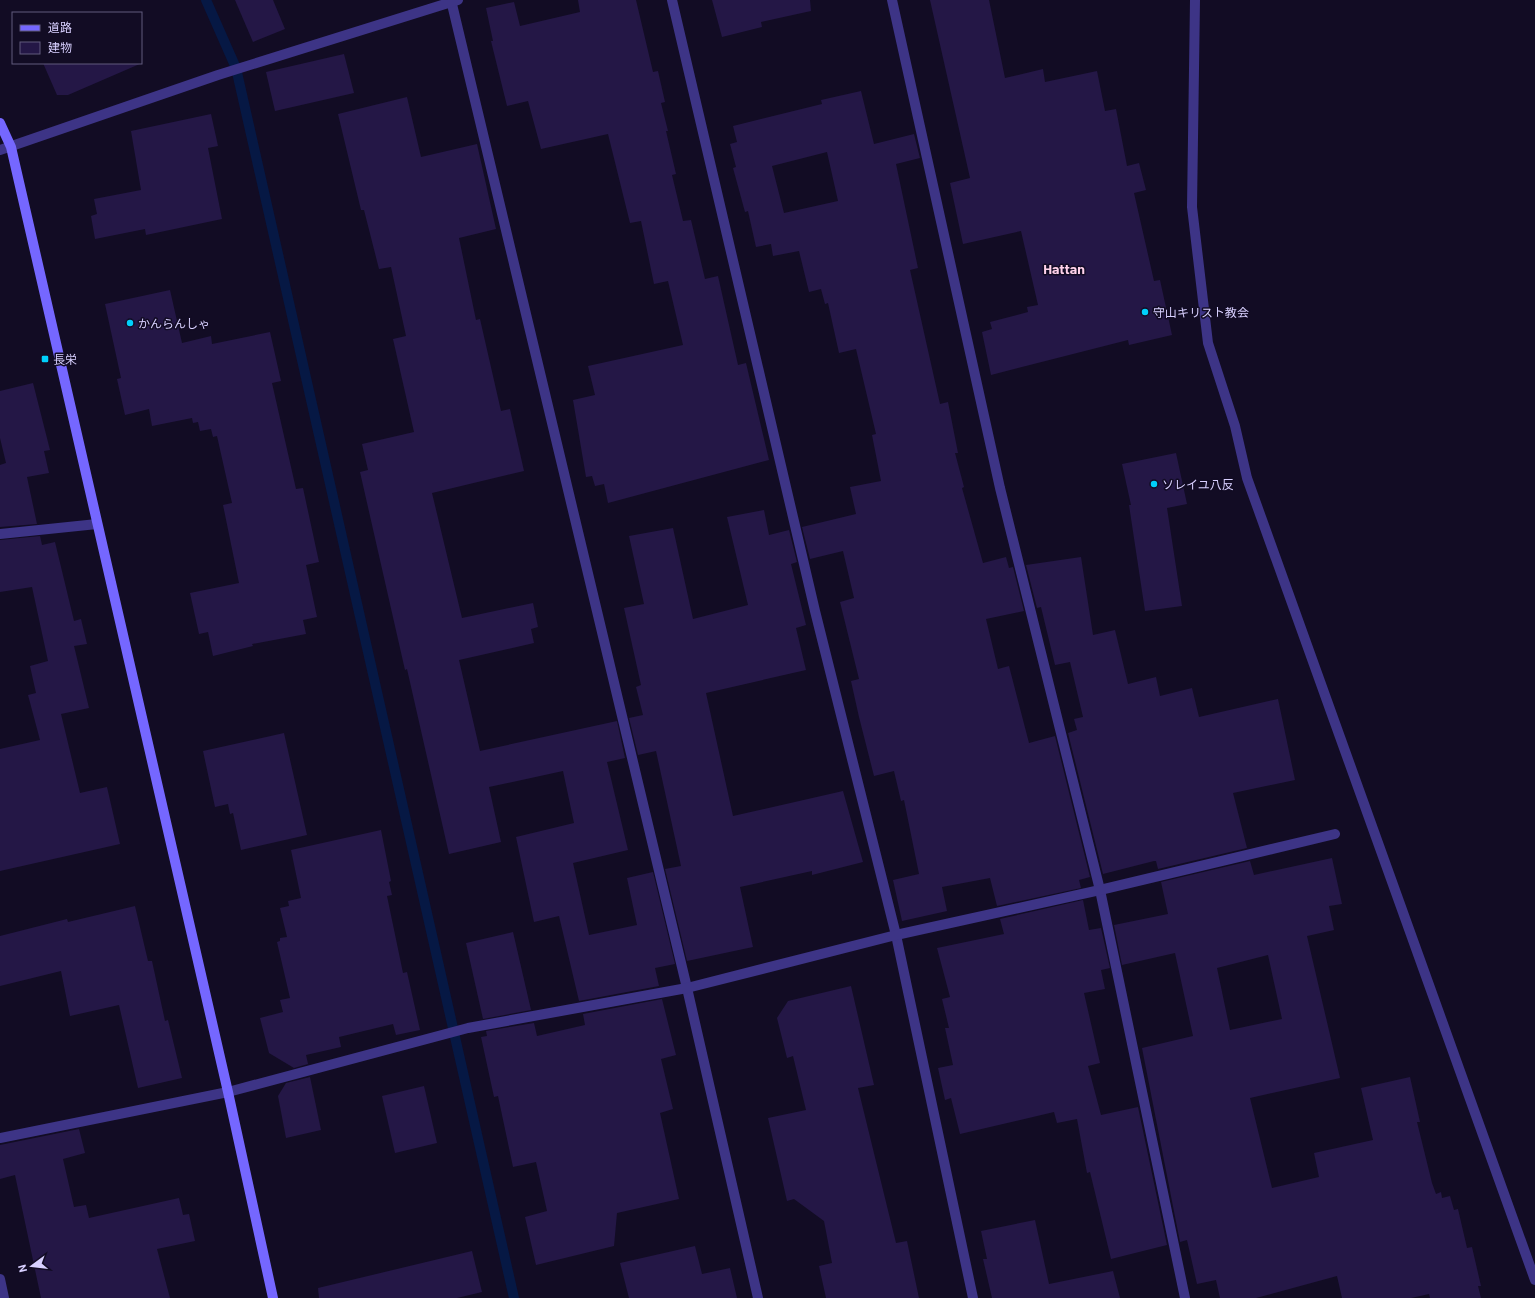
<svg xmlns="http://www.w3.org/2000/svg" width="1535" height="1298" font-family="Barlow,'Noto Sans JP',sans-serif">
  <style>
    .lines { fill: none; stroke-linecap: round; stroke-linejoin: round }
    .stream { stroke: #061844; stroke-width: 10 }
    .building { fill: #241746; fill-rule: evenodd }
    .street { stroke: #3d3486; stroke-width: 10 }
    .secondary { stroke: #7567ff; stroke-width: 10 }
    .poi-dot { fill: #00d0fb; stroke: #120c24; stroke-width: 1.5 }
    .labels { text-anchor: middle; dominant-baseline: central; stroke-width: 3; stroke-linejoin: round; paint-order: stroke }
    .poi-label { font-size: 12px; fill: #d8d0ff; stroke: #120c24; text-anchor: start }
    .quarter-label { font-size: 14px; font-weight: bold; fill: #ffd2eb; stroke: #120c24 }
  </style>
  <rect width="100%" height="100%" fill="#120c24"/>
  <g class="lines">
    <polyline class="stream" points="206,0 236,68 514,1298"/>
  </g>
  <g class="building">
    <polygon points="235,0 273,0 285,29 253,42"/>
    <polygon points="578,0 636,0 653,72 658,71 665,102 661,103 668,131 666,131 676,174 672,175 683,221 691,220 705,279 718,276 738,365 746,363 769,460 608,503 604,484 595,486 592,476 586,477 573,400 595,395 588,366 683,345 668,281 654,284 641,221 630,223 608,134 541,149 528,101 507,106 491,41 493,41 486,8 514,2 520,26 580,12"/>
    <polygon points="712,0 810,0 811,11 761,22 762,27 722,37"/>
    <polygon points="930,0 989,0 1005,78 1043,69 1045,82 1097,71 1105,111 1116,109 1127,166 1139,163 1146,190 1134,193 1154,281 1160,280 1172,335 1129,345 1128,340 991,375 982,332 992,329 990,322 1028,312 1027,307 1038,305 1021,231 963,244 950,183 970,178"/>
    <polygon points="344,54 354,93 275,111 266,72"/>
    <polygon points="43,63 142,63 68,95 57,95"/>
    <path d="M 861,91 L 874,144 L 914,134 L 920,158 L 896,164 L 918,268 L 910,270 L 940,404 L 948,402 L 958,453 L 955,453 L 964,487 L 962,488 L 983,563 L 1006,557 L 1009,568 L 1013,567 L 1024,611 L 986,619 L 998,669 L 1009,666 L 1029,743 L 1055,736 L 1090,877 L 1079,880 L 1081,888 L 997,906 L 990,878 L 942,887 L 947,911 L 902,921 L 893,880 L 919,874 L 904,800 L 901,801 L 894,771 L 874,776 L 859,717 L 851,681 L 859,679 L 840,602 L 854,598 L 843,551 L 810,559 L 802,527 L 856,514 L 850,487 L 881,481 L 872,435 L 876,434 L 856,349 L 839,353 L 828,303 L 825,304 L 821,289 L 809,292 L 799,251 L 773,256 L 771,244 L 756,247 L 748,211 L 745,212 L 733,168 L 736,167 L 730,144 L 737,142 L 733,126 L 822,104 L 821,100 ZM 827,152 L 838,201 L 784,213 L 772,166 Z"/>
    <polygon points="407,97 421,157 477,144 496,229 459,238 476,320 480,319 501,411 510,409 524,471 432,493 462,618 533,603 538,627 531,629 534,643 459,660 480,751 617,721 625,758 607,762 628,850 573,863 589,935 637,925 627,878 653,872 675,964 655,968 659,986 579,1001 559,916 534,922 516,837 574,823 563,771 489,787 501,842 449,854 407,669 405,670 360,472 368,470 362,444 414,432 393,339 406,336 391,267 379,269 364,210 361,210 338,114"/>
    <polygon points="211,114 218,146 208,148 222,219 146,235 145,229 95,239 91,216 97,214 94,199 141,190 131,131"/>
    <polygon points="170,290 182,343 211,336 212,344 270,332 281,381 272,383 296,489 303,488 319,562 306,565 317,617 303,620 306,634 252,644 253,646 213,656 208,632 199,634 190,593 239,583 223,505 232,503 217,436 213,437 211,429 200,431 198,422 193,423 192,418 152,426 149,409 125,415 117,379 121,378 105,304"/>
    <polygon points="33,383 50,450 44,451 49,473 27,477 37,524 0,527 0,465 6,463 0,438 0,391"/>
    <polygon points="1176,453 1187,504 1167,508 1182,606 1145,611 1129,505 1131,505 1122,464"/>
    <polygon points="764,510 769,535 789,530 797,562 791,564 806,625 796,628 806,670 706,693 733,816 843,791 863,862 812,875 812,871 740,887 753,947 687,961 665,869 681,866 656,751 638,755 629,718 643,715 636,687 641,685 624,608 644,604 629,536 673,528 693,619 748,605 727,517"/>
    <polygon points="40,536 42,545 55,542 74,621 81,619 87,644 74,646 89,708 61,714 80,793 107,787 120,844 0,871 0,749 40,740 28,695 36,693 30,666 48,661 32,587 0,592 0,540"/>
    <polygon points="1081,557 1093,635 1115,630 1128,684 1156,677 1160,696 1192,688 1199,717 1278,699 1295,780 1233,793 1247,848 1158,869 1156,861 1154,861 1103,874 1068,733 1077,730 1074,719 1083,717 1070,662 1055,665 1041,607 1037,608 1026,565"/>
    <polygon points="284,733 307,835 241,850 233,813 230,814 228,804 215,807 203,751"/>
    <polygon points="381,830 391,881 389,882 392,895 387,896 403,973 407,972 420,1030 396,1035 393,1024 339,1037 341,1047 306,1055 308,1064 294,1068 269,1053 260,1018 283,1012 280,1000 290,998 277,942 280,941 280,938 287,937 280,908 289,906 288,901 301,898 291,850"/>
    <path d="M 1332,858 L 1342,904 L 1329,906 L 1334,930 L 1307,936 L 1340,1078 L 1250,1098 L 1272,1188 L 1319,1177 L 1314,1153 L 1373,1140 L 1361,1088 L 1410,1077 L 1420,1122 L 1417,1122 L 1432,1183 L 1436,1194 L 1441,1192 L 1442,1198 L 1450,1196 L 1454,1210 L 1458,1209 L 1467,1248 L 1472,1247 L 1481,1286 L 1478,1286 L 1481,1298 L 1430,1298 L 1429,1294 L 1411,1298 L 1342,1298 L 1337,1276 L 1256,1298 L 1220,1298 L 1216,1280 L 1197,1284 L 1187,1240 L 1180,1242 L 1142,1048 L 1193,1036 L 1175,953 L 1122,965 L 1114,925 L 1168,914 L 1161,882 L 1250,861 L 1254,875 ZM 1268,955 L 1282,1019 L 1230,1030 L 1217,968 Z"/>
    <polygon points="1083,900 1089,930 1101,928 1110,968 1101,970 1105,989 1084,993 1100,1063 1088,1066 1101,1115 1138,1107 1167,1245 1111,1259 1090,1172 1087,1173 1077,1119 1057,1123 1054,1112 960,1134 951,1098 945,1100 938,1068 953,1065 945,1028 949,1028 942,999 950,997 937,948 1004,934 1000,919"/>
    <polygon points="135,906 148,961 152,961 165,1021 168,1020 182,1078 138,1088 119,1005 70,1016 61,971 0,986 0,936 67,919 68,922"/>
    <polygon points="513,932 531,1010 483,1019 466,943"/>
    <polygon points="851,986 874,1085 858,1088 896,1243 907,1241 919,1298 826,1298 819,1266 832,1263 824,1221 794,1199 787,1201 768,1118 806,1110 793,1056 787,1058 777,1018 788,1001"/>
    <polygon points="662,999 676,1055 661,1059 673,1109 660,1113 679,1199 617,1213 614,1246 536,1265 525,1217 547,1211 536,1162 513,1167 498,1096 494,1097 481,1037 487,1036 486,1031 534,1023 537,1036 585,1025 583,1014"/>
    <polygon points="310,1077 321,1130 286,1138 278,1096 286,1083"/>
    <polygon points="424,1086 437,1143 395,1153 382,1096"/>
    <polygon points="79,1129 85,1153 63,1159 74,1207 86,1205 89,1218 179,1198 183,1215 189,1214 195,1241 157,1249 170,1298 41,1298 15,1175 0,1179 0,1145"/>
    <polygon points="1035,1220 1049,1284 1113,1271 1120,1298 992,1298 983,1259 987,1259 981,1231"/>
    <polygon points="695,1246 702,1274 730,1268 737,1298 629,1298 620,1263"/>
    <polygon points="472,1251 482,1292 457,1298 319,1298 318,1288"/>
  </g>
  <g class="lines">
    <g class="street">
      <polyline points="451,0 687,988 758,1298"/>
      <polyline points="672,0 815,611 896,935 973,1298"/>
      <polyline points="892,0 1000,488 1100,890 1185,1298"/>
      <polyline points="1195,0 1192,207 1208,343 1235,426 1247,478 1535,1280"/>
      <polyline points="0,150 218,75 458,0"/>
      <polyline points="0,534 97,524"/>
      <polyline points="0,1138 228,1092 468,1028 687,988 896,935 1100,890 1335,834"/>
      <polyline points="0,1279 4,1298"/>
    </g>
    <polyline class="secondary" points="0,123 11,147 228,1092 273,1298"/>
  </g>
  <g class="poi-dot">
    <circle cx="1145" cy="312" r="4"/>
    <circle cx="130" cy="323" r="4"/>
    <rect x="41" y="355" width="8" height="8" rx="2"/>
    <circle cx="1154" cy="484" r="4"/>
  </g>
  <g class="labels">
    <g class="poi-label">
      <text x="1153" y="312">守山キリスト教会</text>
      <text x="138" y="323">かんらんしゃ</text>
      <text x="53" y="359">長栄</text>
      <text x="1162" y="484">ソレイユ八反</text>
    </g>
    <g class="quarter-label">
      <text x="1064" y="268">Hattan</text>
    </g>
  </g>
  <rect x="12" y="12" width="130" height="52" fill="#120c24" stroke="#615a7c"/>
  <rect x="20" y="25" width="20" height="6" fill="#7567ff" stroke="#615a7c"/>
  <text x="48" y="32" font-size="12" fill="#d8d0ff">道路</text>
  <rect x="20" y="42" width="20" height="12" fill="#241746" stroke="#615a7c"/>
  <text x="48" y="52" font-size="12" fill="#d8d0ff">建物</text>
  <g transform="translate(32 1266) rotate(255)" stroke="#120c24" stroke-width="3" paint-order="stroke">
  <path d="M0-3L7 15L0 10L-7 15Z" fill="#d8d0ff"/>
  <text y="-6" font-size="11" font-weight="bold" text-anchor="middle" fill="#d8d0ff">N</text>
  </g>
</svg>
